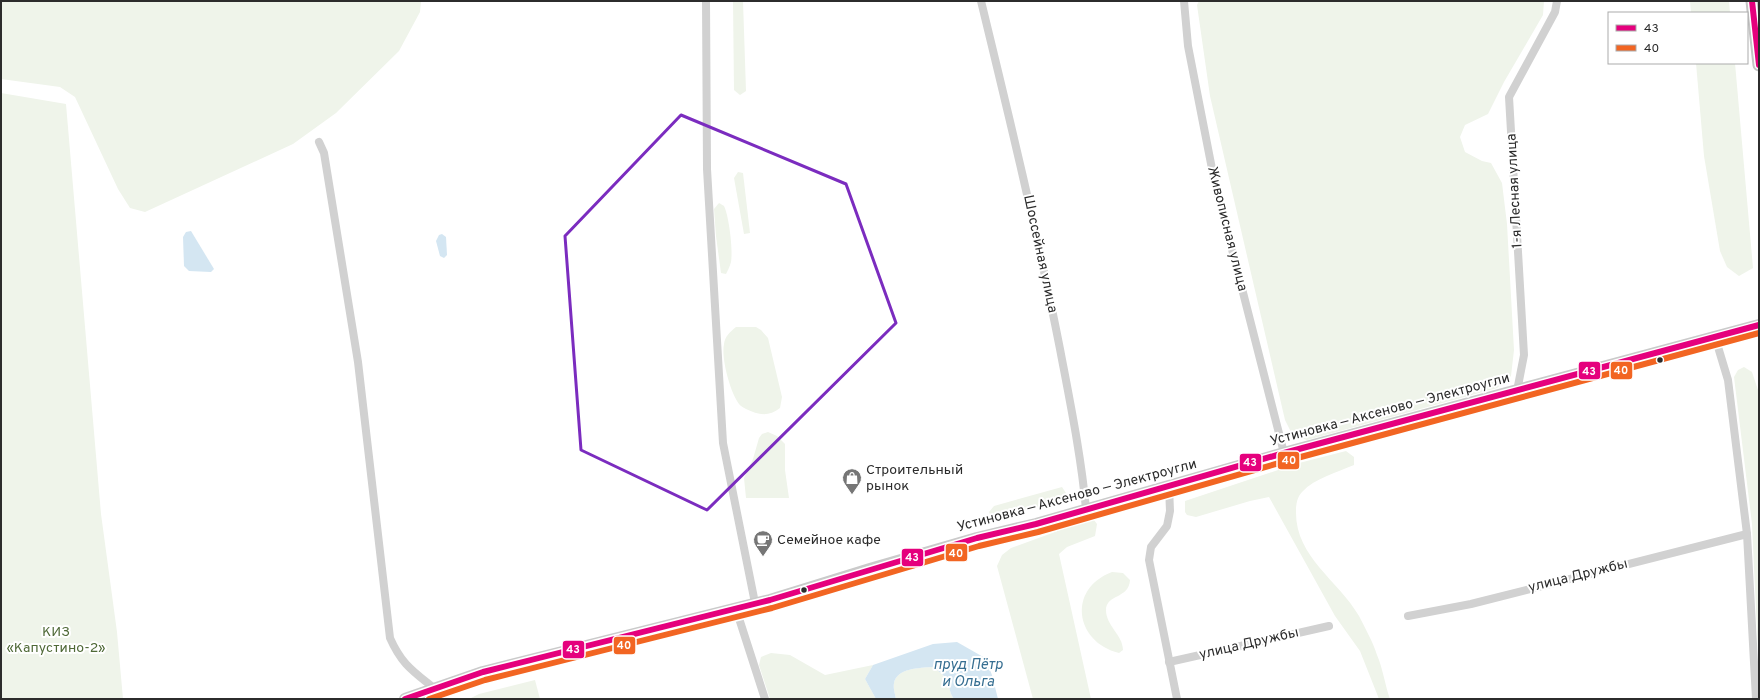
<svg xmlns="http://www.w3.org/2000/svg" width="1760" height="700" font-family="Overpass,sans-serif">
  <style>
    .green { fill: #eff4ea }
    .water { fill: #d4e6f2 }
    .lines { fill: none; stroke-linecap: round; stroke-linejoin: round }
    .street { stroke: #d1d1d1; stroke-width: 8 }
    .secondary { stroke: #cacaca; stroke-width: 12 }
    .primary { stroke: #c4c4c4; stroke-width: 13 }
    .bus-1-casing { stroke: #fff; stroke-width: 9 }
    .bus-2-casing { stroke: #fff; stroke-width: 9 }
    .bus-1 { stroke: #e5007d; stroke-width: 6 }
    .bus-2 { stroke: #f26522; stroke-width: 6 }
    .marked { fill: none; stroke: #7b2cbf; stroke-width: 3; stroke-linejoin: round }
    .bus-dot { fill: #2c2c2c; stroke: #fff; stroke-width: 1.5 }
    .labels { text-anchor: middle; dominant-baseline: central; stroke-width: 4; stroke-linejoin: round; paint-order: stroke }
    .street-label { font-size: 14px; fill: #2c2c2c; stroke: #fff }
    .poi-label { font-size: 14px; fill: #2c2c2c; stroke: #fff; text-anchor: start }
    .park-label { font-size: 14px; fill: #4f6937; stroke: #fff }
    .water-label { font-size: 15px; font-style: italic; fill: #366e91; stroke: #fff }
    .line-badge { stroke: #fff; stroke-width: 1.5 }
    .badge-label { font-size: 11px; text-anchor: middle; font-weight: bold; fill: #fff }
  </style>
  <rect width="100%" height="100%" fill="#fff"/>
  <g class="green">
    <polygon points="1,1 421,1 420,12 399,51 336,113 293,144 145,212 130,208 118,189 75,97 60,87 1,79"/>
    <polygon points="733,1 743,1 746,91 740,95 734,90"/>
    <polygon points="1199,1 1544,1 1543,15 1504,82 1488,114 1465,125 1460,137 1465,152 1482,161 1491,163 1502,183 1507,224 1514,350 1511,376 1497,388 1307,440 1293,436 1285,420 1210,96 1197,5"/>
    <polygon points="1690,1 1729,1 1730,13 1691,13"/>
    <polygon points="1696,63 1735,63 1753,268 1739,276 1727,267 1720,251 1704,156"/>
    <polygon points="1,93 66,104 101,514 117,632 123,699 1,699"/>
    <polygon points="738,172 743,173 750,233 744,234 734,178"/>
    <path d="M 719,203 L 724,206 C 729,216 733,250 731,262 C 730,266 728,270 726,274 L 721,273 L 716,236 L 714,209 Z"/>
    <path d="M 736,327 L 756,327 L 761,330 L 768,338 L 782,397 L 780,408 C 769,417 758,415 746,409 C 743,407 740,406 739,404 C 730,392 721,358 724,344 C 725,336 730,332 736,327 Z"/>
    <polygon points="1744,367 1752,372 1758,390 1759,407 1759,674 1752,524 1734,377 1738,370"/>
    <polygon points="768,432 777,436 785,444 785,470 789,498 746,498 744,478 753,459 759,438 762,434"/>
    <path d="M 1346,451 L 1354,457 L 1354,465 C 1338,472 1315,478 1302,492 C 1297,497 1296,505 1296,511 C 1295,557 1338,580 1359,616 C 1365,628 1373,642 1377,655 C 1383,669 1385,685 1390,699 L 1379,699 L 1360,651 L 1335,616 L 1269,497 L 1250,501 L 1196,517 L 1187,515 L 1185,512 L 1185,501 L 1299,463 Z"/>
    <polygon points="1062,487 1066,493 1059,501 992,519 989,512 994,506"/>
    <polygon points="1094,520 1097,524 1095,536 1067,547 1059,554 1091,699 1033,699 997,566 1002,555 1011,548 1085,521"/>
    <path d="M 1112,572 L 1123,573 L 1130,580 C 1129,599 1106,594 1106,610 C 1106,626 1123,635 1123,650 L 1119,653 C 1075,642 1067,589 1112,572 Z"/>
    <polygon points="771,653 790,655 825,675 873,665 865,679 876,699 770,699 759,665 761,657"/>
    <path d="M 932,667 C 939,671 945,675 948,683 C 950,689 950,694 954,699 L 896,699 C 895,694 893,688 894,683 C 897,668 920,668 932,667 Z"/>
    <polygon points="535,680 540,699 469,699 479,694"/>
  </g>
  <g class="water">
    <polygon points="191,231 214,269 211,272 189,271 184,266 183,237 186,232"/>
    <polygon points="442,234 446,237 447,255 444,258 440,256 436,241 439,235"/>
    <path d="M 957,642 L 985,658 L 992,675 L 998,699 L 954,699 C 950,694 950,689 948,683 C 945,675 939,671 932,667 C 920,668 897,668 894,683 C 893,688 895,694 896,699 L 876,699 L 865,679 L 873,665 L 933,644 Z"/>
  </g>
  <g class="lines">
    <g class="street">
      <polyline points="706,1 707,169 723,443 755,603"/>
      <path d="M 981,1 C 1009,116 1037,232 1060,349 C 1070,402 1081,455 1086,509"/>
      <polyline points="1184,1 1188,46 1214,179 1284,453"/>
      <path d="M 319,142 L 324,153 L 358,362 L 390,638 C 402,665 413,671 435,689"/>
      <polyline points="1715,337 1728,380 1747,534 1756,699"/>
      <polyline points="1517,391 1524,355 1509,97 1555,12 1557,1"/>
      <polyline points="1169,487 1170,511 1167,526 1151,547 1149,560 1177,699"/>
      <polyline points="736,609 765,699"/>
      <polyline points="1408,616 1471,604 1747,534"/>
      <polyline points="1169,662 1329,626"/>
    </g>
    <polyline class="secondary" points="405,699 483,672 770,600 870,569 977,538 1036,524 1284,453 1759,325"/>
    <polyline class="primary" points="1752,1 1759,65"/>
    <defs>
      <g id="bus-1">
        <polyline points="1752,1 1759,65"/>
        <polyline points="405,699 483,672 770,600 977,538 1036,524 1284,453 1759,325"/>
      </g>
      <polyline id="bus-2" points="429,699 485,680 772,608 979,546 1038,532 1286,461 1759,333"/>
    </defs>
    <use href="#bus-1" class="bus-1-casing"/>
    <use href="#bus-2" class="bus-2-casing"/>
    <use href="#bus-1" class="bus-1"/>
    <use href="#bus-2" class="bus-2"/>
  </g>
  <path class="marked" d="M 681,115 L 846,184 L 896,323 L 707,510 L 581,450 L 565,236 Z"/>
  <defs>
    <symbol id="shop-pin" viewBox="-11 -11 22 30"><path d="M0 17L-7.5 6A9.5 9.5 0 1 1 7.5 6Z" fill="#767676" stroke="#fff"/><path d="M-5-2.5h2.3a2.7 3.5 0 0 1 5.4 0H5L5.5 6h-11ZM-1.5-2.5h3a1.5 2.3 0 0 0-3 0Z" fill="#fff"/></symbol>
    <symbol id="cafe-pin" viewBox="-11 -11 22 30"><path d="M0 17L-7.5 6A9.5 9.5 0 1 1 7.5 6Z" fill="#767676" stroke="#fff"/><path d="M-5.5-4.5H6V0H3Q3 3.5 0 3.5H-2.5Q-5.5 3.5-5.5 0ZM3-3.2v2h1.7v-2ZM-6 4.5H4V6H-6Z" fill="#fff"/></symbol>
  </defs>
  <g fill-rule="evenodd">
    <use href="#shop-pin" x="841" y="467" width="22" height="30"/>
    <use href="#cafe-pin" x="752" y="529" width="22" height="30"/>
  </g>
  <g class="bus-dot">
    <circle cx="1660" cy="360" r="3.5"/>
    <circle cx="804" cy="590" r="3.5"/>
  </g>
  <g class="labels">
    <g class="street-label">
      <text transform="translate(1515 191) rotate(-93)">1-я Лесная улица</text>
      <text transform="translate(1227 229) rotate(76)">Живописная улица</text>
      <text transform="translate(1040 254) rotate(78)">Шоссейная улица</text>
      <text transform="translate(1390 410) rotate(-15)">Устиновка — Аксеново — Электроугли</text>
      <text transform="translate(1077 496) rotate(-15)">Устиновка — Аксеново — Электроугли</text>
      <text transform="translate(1578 576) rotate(-14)">улица Дружбы</text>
      <text transform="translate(1249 644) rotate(-13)">улица Дружбы</text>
    </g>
    <g class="poi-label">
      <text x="866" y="470">Строительный<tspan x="866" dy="16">рынок</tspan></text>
      <text x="777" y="540">Семейное кафе</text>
    </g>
    <g class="park-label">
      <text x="56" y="632">КИЗ<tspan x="56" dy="16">«Капустино-2»</tspan></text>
    </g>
    <g class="water-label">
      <text x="968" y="665">пруд Пётр<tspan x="968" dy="17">и Ольга</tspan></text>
    </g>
  </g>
  <g class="line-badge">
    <rect x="1610" y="361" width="23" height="19" rx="4" fill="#f26522"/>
    <rect x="1578" y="361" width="23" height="19" rx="4" fill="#e5007d"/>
    <rect x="1277" y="451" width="23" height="19" rx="4" fill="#f26522"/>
    <rect x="1239" y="453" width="23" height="19" rx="4" fill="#e5007d"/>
    <rect x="945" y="543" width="23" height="19" rx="4" fill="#f26522"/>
    <rect x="901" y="548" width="23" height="19" rx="4" fill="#e5007d"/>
    <rect x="613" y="636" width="23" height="19" rx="4" fill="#f26522"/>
    <rect x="562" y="640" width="23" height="19" rx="4" fill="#e5007d"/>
  </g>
  <g class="badge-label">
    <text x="1621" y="374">40</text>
    <text x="1589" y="375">43</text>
    <text x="1289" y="464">40</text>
    <text x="1250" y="466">43</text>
    <text x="956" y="557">40</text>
    <text x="912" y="561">43</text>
    <text x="624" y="649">40</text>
    <text x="573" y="653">43</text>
  </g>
  <rect width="1760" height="700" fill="none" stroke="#2c2c2c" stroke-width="4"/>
  <rect x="1608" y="12" width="140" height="52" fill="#ffffff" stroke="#ababab"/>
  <rect x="1616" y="25" width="20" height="6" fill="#e5007d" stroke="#ababab"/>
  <text x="1644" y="32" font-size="12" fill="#2c2c2c">43</text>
  <rect x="1616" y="45" width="20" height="6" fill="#f26522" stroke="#ababab"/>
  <text x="1644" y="52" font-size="12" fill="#2c2c2c">40</text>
</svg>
